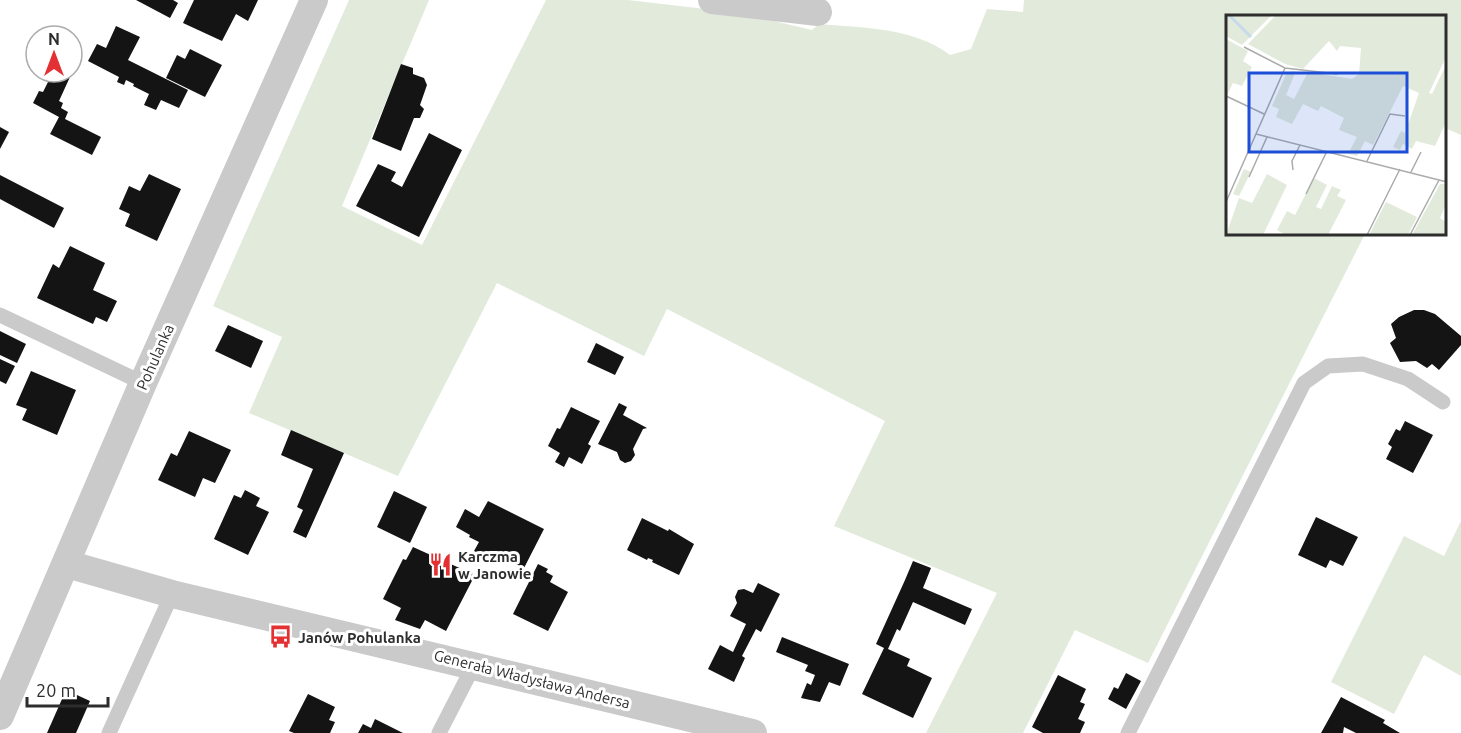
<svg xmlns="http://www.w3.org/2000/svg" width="1461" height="733" font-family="Ubuntu,sans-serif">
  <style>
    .green { fill: #e2ebdb }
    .building { fill: #141414 }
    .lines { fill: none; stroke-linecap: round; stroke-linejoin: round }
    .lane { stroke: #cacaca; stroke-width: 15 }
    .street { stroke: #cacaca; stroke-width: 28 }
    .labels { text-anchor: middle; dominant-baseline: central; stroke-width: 6; stroke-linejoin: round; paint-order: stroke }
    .street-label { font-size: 15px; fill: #2d2d2d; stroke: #fff }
    .poi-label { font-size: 15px; font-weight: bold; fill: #2d2d2d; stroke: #fff; text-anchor: start }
    .inset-river { fill: none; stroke: #c7daeb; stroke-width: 3 }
    .inset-road { fill: none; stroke: #ababab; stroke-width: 1.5 }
    .view { fill: #1d4ed8; fill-opacity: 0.15; stroke: #1d4ed8; stroke-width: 3 }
    .inset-edge { fill: none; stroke: #2d2d2d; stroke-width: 3 }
  </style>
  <rect width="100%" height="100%" fill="#fff"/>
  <g class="green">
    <path d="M 349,0 L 429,0 L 342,206 L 422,245 L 546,0 L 628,0 L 740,13 L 812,30 L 819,24 C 863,28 913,27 950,55 L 971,49 L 987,9 L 1023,12 L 1024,0 L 1461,0 L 1461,135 L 1445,128 L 1444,16 L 1227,16 L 1227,234 L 1365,234 L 1148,663 L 1075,630 L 1023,733 L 926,733 L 997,593 L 834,526 L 885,421 L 667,309 L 644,356 L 497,283 L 398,476 L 249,413 L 282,337 L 213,306 Z"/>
    <polygon points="1461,521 1461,676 1424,655 1394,714 1331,682 1404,536 1444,556"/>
  </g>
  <g class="building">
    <polygon points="136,0 173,0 178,3 170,18"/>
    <polygon points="194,0 258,0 248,21 236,14 222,41 183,23"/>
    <polygon points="116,26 140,37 128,60 188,90 179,108 161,100 156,110 144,105 149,94 133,86 134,84 126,80 124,85 117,82 119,77 88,61 97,44 106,48"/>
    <polygon points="190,49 222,65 205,97 166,78 177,55 185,59"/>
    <polygon points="401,64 413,68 413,74 424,78 427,85 420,105 424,109 420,118 414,118 401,151 372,139"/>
    <polygon points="72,65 75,66 59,101 63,103 61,108 68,112 65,119 101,137 92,155 50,134 59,117 33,103 39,91 43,92 53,72 72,72"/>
    <polygon points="0,127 9,132 0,149"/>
    <polygon points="429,133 462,150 419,237 356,206 378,164 396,172 391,181 402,187"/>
    <polygon points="149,174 181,189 157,241 125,226 130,214 119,209 129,186 140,191"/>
    <polygon points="0,175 64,208 54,228 0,199"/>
    <polygon points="70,246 105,263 93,290 117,301 107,322 96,317 93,324 37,298 53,264 59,268"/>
    <polygon points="1414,310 1424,310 1435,314 1461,336 1461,345 1439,370 1432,364 1427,368 1416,361 1400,362 1390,343 1396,338 1391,324 1399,317"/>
    <polygon points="228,325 263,341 251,368 215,351"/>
    <polygon points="0,331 26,344 17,363 0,355"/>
    <polygon points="596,343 624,357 615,375 587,362"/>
    <polygon points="0,359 15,366 6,384 0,381"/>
    <polygon points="31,371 76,390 57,435 22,420 27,409 16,405"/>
    <polygon points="619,403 627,407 623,415 647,428 643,429 633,449 635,455 631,461 625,463 620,460 617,452 598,444"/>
    <polygon points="571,407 600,421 588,444 591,446 582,464 569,457 564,467 555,462 560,453 548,446 557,428 560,429"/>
    <polygon points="1405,421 1433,435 1413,473 1386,459 1392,447 1388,444 1396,429 1400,431"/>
    <polygon points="291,430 344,453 306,538 293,532 303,510 297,507 313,469 281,455"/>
    <polygon points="189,431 231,450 215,483 203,478 195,497 158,480 171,453 177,456"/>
    <polygon points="245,490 260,498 256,506 269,512 248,555 214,539 234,495 241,498"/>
    <polygon points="394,491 427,507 410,543 377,527"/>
    <polygon points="488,501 544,529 524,568 508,560 506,563 489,555 487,558 474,551 479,542 469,537 470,535 456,527 465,509 479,517"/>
    <polygon points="1316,517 1358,537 1343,566 1330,560 1326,568 1298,555"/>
    <polygon points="642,518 668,531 669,529 694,544 679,575 652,562 653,560 648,558 647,560 627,550"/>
    <polygon points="413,547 475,575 446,631 425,620 420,629 395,620 401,608 383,599 403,559 406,560"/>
    <polygon points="913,561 931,568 923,588 972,609 965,625 913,602 900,631 897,629 888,649 910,659 907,666 932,678 913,718 862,694 884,648 876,644 905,580 912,583 905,580"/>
    <polygon points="538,564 548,569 546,572 553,576 550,582 568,592 548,631 513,614"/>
    <polygon points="758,583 780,594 761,632 756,629 742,656 745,658 734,682 708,669 720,645 733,652 746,624 730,616 737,603 735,597 738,590 744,589 753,593"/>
    <polygon points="782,637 849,664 840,686 829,682 820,702 801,698 807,683 811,685 815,675 805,671 808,665 776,652"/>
    <polygon points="1126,673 1141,681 1126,709 1108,699 1114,687 1118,689"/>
    <polygon points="1058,675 1086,689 1080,702 1085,704 1078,719 1085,722 1080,733 1043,733 1032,727"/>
    <polygon points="66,690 90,701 76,733 47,733"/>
    <polygon points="308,694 335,707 329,720 335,722 330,733 294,733 289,731"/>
    <polygon points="1341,697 1385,720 1383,723 1400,733 1356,733 1344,727 1343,733 1321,733"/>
    <polygon points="375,719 403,733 358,733 363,724 371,728"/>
  </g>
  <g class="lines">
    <g class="lane">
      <polyline points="0,315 143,383"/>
      <polyline points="109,733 172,594"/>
      <polyline points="439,733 474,665"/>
      <polyline points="1128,733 1304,383 1328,366 1363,364 1408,379 1443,402"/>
    </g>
    <g class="street">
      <polyline points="712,0 818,12"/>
      <polyline points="67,564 172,594 753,733"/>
      <polyline points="0,716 143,383 314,0"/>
    </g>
  </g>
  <defs>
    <symbol id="restaurant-bare" viewBox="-9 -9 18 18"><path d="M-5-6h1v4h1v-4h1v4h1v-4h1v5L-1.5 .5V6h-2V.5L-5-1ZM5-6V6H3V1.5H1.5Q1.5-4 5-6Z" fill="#e33032" stroke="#fff" stroke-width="2.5" paint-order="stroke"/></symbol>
    <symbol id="bus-bare" viewBox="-9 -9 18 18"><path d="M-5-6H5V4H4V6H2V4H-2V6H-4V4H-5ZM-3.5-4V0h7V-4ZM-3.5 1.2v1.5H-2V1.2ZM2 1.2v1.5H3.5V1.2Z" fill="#e33032" stroke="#fff" stroke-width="2.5" paint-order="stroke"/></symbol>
  </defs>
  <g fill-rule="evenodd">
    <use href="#restaurant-bare" x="424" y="548" width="33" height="33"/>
    <use href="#bus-bare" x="264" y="620" width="33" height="33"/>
  </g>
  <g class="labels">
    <g class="street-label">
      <text transform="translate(155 357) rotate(-66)">Pohulanka</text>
      <text transform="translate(532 679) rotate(14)">Generała Władysława Andersa</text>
    </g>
    <g class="poi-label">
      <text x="458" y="556">Karczma<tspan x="458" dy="17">w Janowie</tspan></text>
      <text x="298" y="637">Janów Pohulanka</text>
    </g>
  </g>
  <g transform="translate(1226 15)">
    <rect width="220" height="220" fill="#fff"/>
    <path d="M 0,0 L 46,0 L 16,30 L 0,21 ZM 50,0 L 220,0 L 220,42 L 203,78 L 206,79 L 220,50 L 220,107 L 209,131 L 190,126 L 186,134 L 177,129 L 174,135 L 167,132 L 175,116 L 179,118 L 193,78 L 177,71 L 147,130 L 139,126 L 131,141 L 122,139 L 131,122 L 113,115 L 118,103 L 95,91 L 92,96 L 77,89 L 66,109 L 50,102 L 53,94 L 46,91 L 61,57 L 70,56 L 60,80 L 68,84 L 82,57 L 126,64 L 133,59 L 135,33 L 114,31 L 111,36 L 103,26 L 77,54 L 59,49 L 22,29 ZM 0,24 L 22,36 L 17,46 L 26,52 L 16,71 L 7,68 L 1,80 ZM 18,154 L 25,157 L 13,181 L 7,179 ZM 41,159 L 61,170 L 37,220 L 0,220 L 13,183 L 26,188 ZM 88,163 L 101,170 L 90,192 L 95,194 L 106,171 L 115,175 L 111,181 L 120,185 L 102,220 L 60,220 L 51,215 L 61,196 L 69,200 ZM 214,169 L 220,169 L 220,189 L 214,203 L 220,207 L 220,220 L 186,220 ZM 160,187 L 191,202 L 182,220 L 143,220 Z" fill="#e2ebdb"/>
    <path class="inset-river" d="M 3,0 L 25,22"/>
    <path class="inset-road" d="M 18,32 L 59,53 L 111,59M 0,81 L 38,99M 30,119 L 221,167M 141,146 L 164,99 L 179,101M 67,155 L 66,146 L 74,130M 185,157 L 195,137M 23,162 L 41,122M 80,179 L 101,136M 0,187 L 59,53M 141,220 L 174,154M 184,220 L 213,165"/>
    <path class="view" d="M 23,58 L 181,58 L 181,137 L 23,137 Z"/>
    <rect width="220" height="220" class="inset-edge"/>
  </g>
  <g transform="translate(54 54)"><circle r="28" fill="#ffffff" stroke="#ababab" stroke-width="1.5"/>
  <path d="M0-4.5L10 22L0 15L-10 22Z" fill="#e33032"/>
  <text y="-9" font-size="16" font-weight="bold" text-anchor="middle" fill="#2d2d2d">N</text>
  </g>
  <path d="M27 697v9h81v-9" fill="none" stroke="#2d2d2d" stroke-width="3"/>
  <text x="36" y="697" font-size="18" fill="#2d2d2d" stroke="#ffffff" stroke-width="4.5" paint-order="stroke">20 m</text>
</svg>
